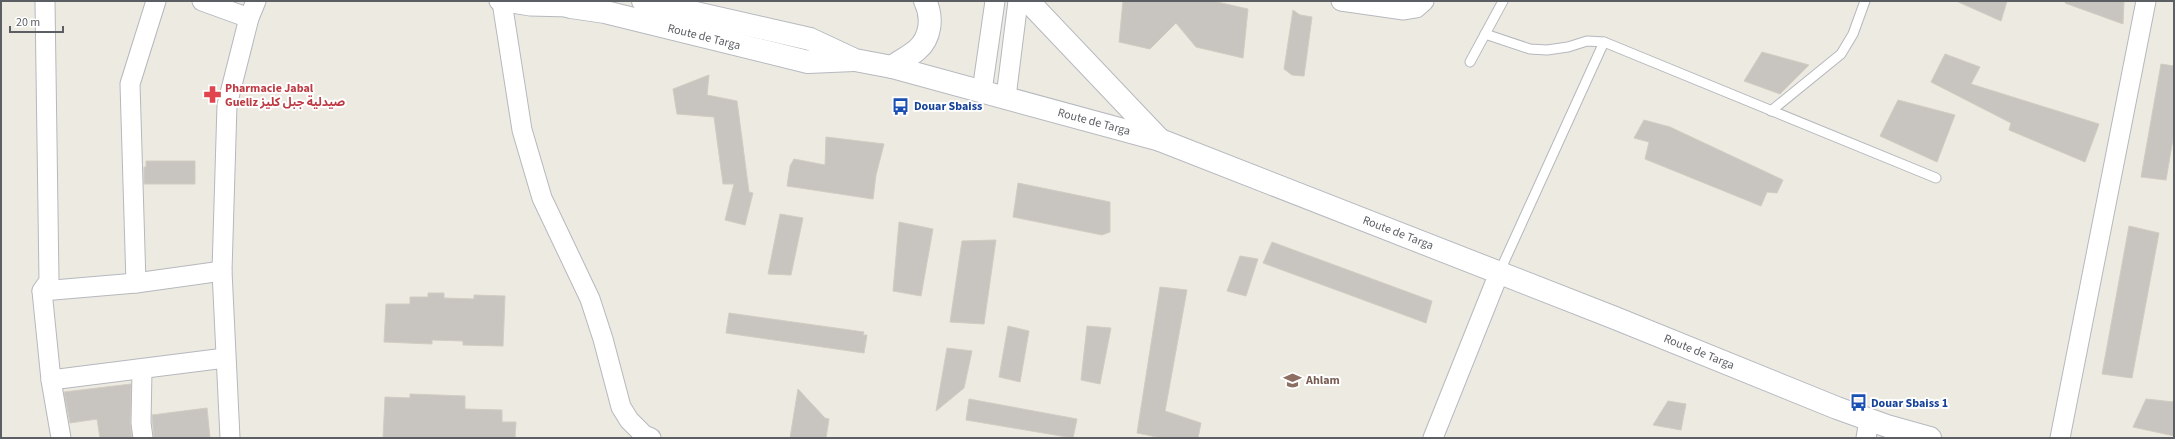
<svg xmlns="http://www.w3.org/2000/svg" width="2175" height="439" font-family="'Source Sans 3','Noto Sans Arabic',sans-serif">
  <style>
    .building { fill: #c8c5c0; stroke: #d2ccc1 }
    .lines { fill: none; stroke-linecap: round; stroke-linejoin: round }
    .lane-casing { stroke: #b5b8bd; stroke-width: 11 }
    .street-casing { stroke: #b5b8bd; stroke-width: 21 }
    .secondary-casing { stroke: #b6b9bf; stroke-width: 24 }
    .lane { stroke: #fff; stroke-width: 9 }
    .street { stroke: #fff; stroke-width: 19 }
    .secondary { stroke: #fff; stroke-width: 22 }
    .labels { text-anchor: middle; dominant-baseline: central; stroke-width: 4; stroke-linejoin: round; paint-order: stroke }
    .street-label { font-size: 12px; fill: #5b5f63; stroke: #fff }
    .health-label { font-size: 12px; font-weight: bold; fill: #be3a42; stroke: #fff; text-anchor: start }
    .transit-label { font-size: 12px; font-weight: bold; fill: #164399; stroke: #fff; text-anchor: start }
    .education-label { font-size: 12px; font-weight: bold; fill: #785e54; stroke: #fff; text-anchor: start }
  </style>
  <rect width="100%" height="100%" fill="#edeae2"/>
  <g class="building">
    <polygon points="1123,1 1213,1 1248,9 1243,58 1196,47 1176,23 1150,49 1119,42"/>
    <polygon points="1956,1 2007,1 2001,21"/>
    <polygon points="2066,1 2124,1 2123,24 2065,3"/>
    <polygon points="1293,10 1300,15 1312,17 1304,76 1292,75 1284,69"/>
    <polygon points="1762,52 1809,65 1780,94 1744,81"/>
    <polygon points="1945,54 1980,67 1971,84 2099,124 2085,162 2009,130 2011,123 1931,82"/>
    <polygon points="2161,64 2174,66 2174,133 2166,180 2141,177"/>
    <polygon points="709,75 707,95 737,101 749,192 753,193 745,225 725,220 734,184 723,184 714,117 677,114 673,89"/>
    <polygon points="1898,100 1955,115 1937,162 1880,136"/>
    <polygon points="1644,120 1670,127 1783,180 1777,193 1767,192 1761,206 1645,159 1649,142 1634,138"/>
    <polygon points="826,137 884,144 876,175 873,199 787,186 790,166 794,159 825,165"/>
    <polygon points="146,161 195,161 195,184 144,184 144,167 146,167"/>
    <polygon points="1018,183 1110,202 1110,232 1102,235 1013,217"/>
    <polygon points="780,214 803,218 791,275 768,274"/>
    <polygon points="899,222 933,229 921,296 893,291"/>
    <polygon points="2129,226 2159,233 2132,378 2102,374"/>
    <polygon points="996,240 984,324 950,322 962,241"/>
    <polygon points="1272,242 1432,301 1426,323 1263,263"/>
    <polygon points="1240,256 1258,259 1246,296 1227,291"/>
    <polygon points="1160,287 1187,290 1165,411 1201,423 1198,438 1162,438 1137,433"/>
    <polygon points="428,293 444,293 444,298 474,299 474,295 505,296 503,346 463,345 463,341 432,340 432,344 384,342 386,304 410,304 410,297 428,297"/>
    <polygon points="729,313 864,332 863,335 867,335 864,353 726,333"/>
    <polygon points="1008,326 1029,331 1020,382 999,377"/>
    <polygon points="1087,326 1111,328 1100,384 1081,380"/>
    <polygon points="947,348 972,351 964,388 936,411"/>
    <polygon points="131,384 130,423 132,438 100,438 97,419 70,423 64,392"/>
    <polygon points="798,389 825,418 829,419 826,438 790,438"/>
    <polygon points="410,394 465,396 465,409 502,410 502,422 516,422 515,438 383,438 385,397 410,398"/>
    <polygon points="969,399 1077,419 1073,438 966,420"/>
    <polygon points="2146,399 2174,402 2174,436 2133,427"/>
    <polygon points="1668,401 1686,404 1681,430 1653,425"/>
    <polygon points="207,408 210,438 154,438 152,415"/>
  </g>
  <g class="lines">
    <defs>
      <g id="lane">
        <polyline points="1485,34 1530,49 1547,50 1568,47 1587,41 1604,42 1936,178"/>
        <polyline points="1470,62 1503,1"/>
        <polyline points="1771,111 1841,54 1853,34 1865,1"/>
        <polyline points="1499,273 1604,42"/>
      </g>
      <g id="street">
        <polyline points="45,1 49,281 42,291 51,380 61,438"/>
        <polyline points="202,1 249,18"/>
        <polyline points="499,1 530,6 570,7"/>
        <polyline points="1341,1 1404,10 1416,8 1424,1"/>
        <polyline points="502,2 522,130 542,198 590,299 603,339 621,407 629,420 644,435 651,438"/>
        <polyline points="982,91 995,1"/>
        <polyline points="1006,97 1018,1"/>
        <polyline points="136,283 130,84 156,1"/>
        <polyline points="42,291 136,283 222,271"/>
        <polyline points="142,370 141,423 143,438"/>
        <polyline points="51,380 225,358"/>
        <polyline points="230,438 222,271 227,105 249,18 256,1"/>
        <polyline points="1433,438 1499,273"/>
        <polyline points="1866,438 1869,420"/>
        <polyline points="2060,438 2146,1"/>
      </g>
      <g id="secondary">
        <polyline points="553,1 571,7 605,12 808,62 854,60"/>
        <polyline points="643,1 810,39 855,60 892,67 1160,140 1615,318 1837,408 1887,426 1930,438"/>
        <polyline points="1028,1 1160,140"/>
        <path d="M 892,67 C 900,61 910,56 917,50 C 931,38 933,17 925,1"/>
      </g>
    </defs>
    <use href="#lane" class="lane-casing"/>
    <use href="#street" class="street-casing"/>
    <use href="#secondary" class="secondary-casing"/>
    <use href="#lane" class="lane"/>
    <use href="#street" class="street"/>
    <use href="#secondary" class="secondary"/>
  </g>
  <defs>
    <symbol id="pharmacy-bare" viewBox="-9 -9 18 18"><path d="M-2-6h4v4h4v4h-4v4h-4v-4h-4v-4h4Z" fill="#e0444e" stroke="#fff" stroke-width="2.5" paint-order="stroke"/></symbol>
    <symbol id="bus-bare" viewBox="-9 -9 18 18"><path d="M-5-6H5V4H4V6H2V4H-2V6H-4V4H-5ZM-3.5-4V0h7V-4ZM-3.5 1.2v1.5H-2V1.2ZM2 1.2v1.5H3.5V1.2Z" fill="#1a4fb4" stroke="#fff" stroke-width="2.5" paint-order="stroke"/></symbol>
    <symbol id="school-bare" viewBox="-9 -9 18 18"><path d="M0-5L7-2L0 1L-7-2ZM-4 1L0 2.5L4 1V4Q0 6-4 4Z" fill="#8d6e63" stroke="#fff" stroke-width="2.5" paint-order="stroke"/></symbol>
  </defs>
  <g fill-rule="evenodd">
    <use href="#pharmacy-bare" x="200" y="82" width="25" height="25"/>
    <use href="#bus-bare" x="888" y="94" width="25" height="25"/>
    <use href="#school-bare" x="1280" y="368" width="25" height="25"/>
    <use href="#bus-bare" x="1846" y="390" width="25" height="25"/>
  </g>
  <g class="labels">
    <g class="street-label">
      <text transform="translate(704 37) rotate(14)">Route de Targa</text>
      <text transform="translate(1094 122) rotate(15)">Route de Targa</text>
      <text transform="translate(1398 233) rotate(21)">Route de Targa</text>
      <text transform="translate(1699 352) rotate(22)">Route de Targa</text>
    </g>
    <g class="health-label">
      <text x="225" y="88">Pharmacie Jabal<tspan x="225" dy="14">Gueliz صيدلية جبل كليز</tspan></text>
    </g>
    <g class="transit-label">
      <text x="914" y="106">Douar Sbaiss</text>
      <text x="1871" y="403">Douar Sbaiss 1</text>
    </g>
    <g class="education-label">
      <text x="1306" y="380">Ahlam</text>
    </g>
  </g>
  <rect width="2175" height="439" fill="none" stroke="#5b5f63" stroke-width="4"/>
  <path d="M10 26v6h53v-6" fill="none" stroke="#5b5f63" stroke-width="2"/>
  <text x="16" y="26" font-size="12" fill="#5b5f63" stroke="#ffffff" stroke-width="3" paint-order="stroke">20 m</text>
</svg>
